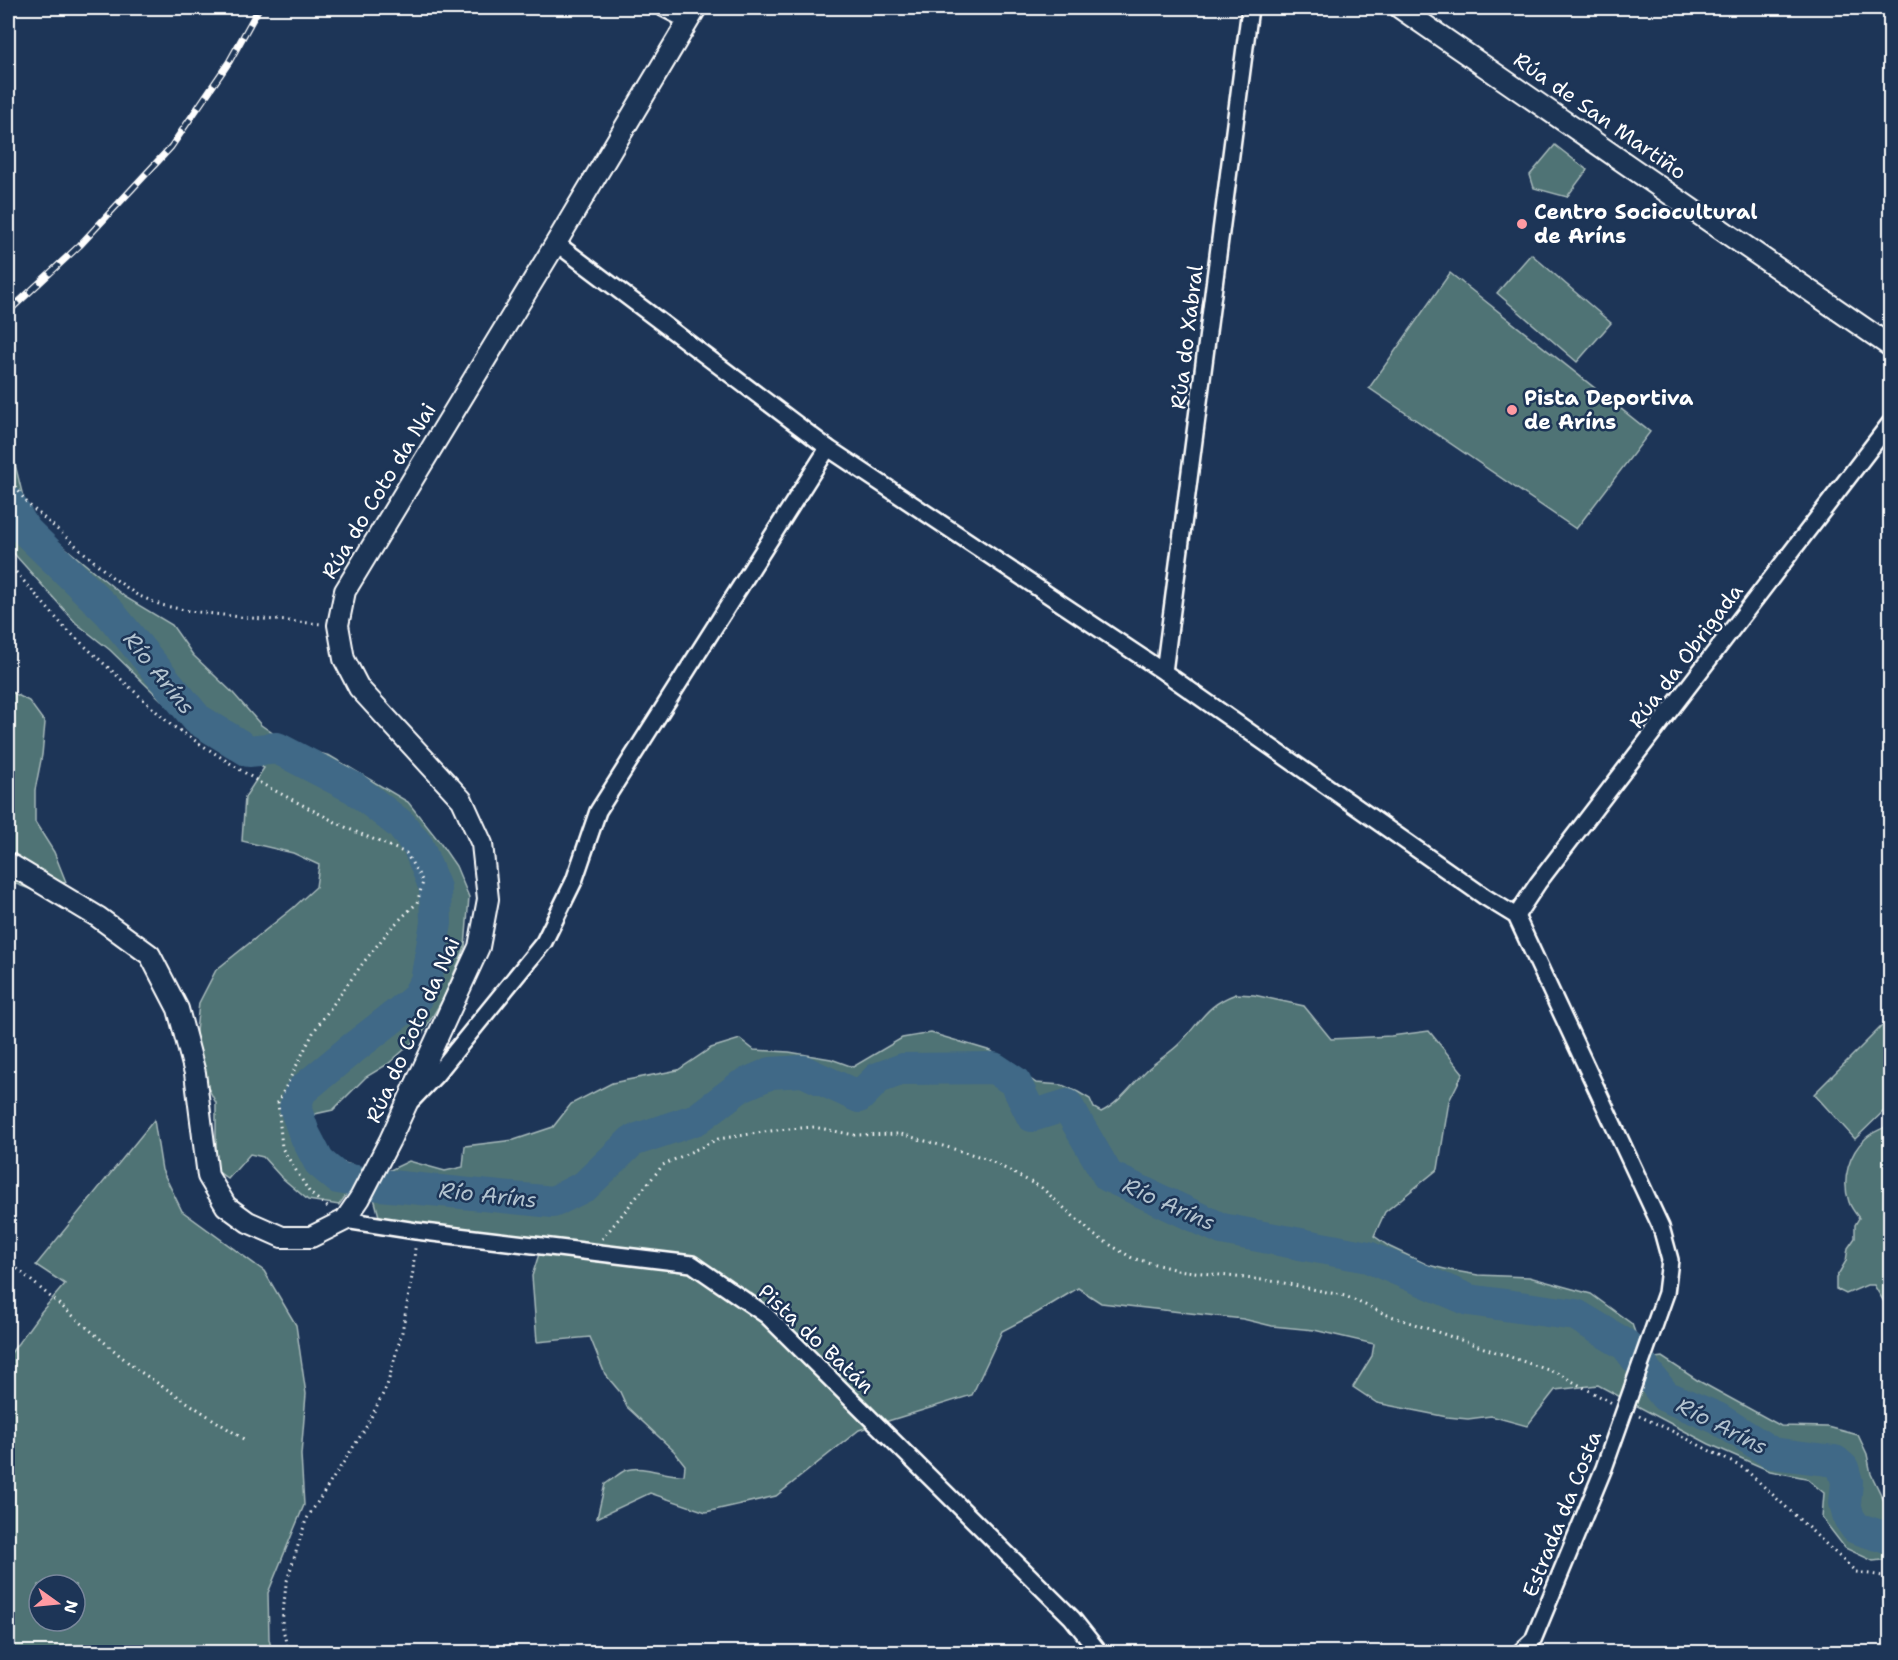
<svg xmlns="http://www.w3.org/2000/svg" width="1898" height="1660" font-family="'Shantell Sans',sans-serif">
  <style>
    .green { fill: #4f7374; stroke: #a7b9ba; stroke-width: 1.5; fill-rule: evenodd }
    .lines { fill: none; stroke-linecap: round; stroke-linejoin: round }
    .river { stroke: #406987; stroke-width: 32 }
    .minor-casing { stroke: #fff; stroke-width: 20 }
    .tertiary-casing { stroke: #fff; stroke-width: 24 }
    .path { stroke: #fff; stroke-width: 3; stroke-dasharray: 1.5 4.5; stroke-linecap: butt }
    .minor { stroke: #1d3557; stroke-width: 15 }
    .tertiary { stroke: #1d3557; stroke-width: 20 }
    .rail-casing { stroke: #fff; stroke-width: 7 }
    .rail { stroke: #1d3557; stroke-width: 4.5; stroke-dasharray: 14; stroke-linecap: butt }
    .poi-dot { fill: #ff9aa2; stroke: #1d3557; stroke-width: 2 }
    .labels { text-anchor: middle; dominant-baseline: central; stroke-width: 5; stroke-linejoin: round; paint-order: stroke }
    .street-label { font-size: 21px; fill: #fff; stroke: #1d3557 }
    .poi-label { font-size: 21px; font-weight: bold; fill: #fff; stroke: #1d3557; text-anchor: start }
    .water-label { font-size: 22px; font-style: italic; fill: #b3c3cf; stroke: #1d3557 }
  </style>
  <rect width="100%" height="100%" fill="#1d3557"/>
  <filter id="ink" filterUnits="userSpaceOnUse"><feTurbulence type="fractalNoise" baseFrequency=".0167" numOctaves="2"/><feDisplacementMap in="SourceGraphic" scale="12" xChannelSelector="R" yChannelSelector="G"/><feConvolveMatrix kernelMatrix="1 2 1 2 8 2 1 2 1" color-interpolation-filters="sRGB"/></filter>
  <g filter="url(#ink)">
    <g class="green">
      <polygon points="1555,145 1587,170 1567,197 1534,188 1530,175"/>
      <polygon points="1531,254 1611,323 1577,362 1497,293"/>
      <polygon points="1450,273 1650,432 1576,529 1369,388"/>
      <polygon points="8,449 13,456 28,517 125,597 172,625 193,655 233,693 261,725 290,745 330,756 408,802 438,840 456,866 469,897 465,947 443,999 422,1034 388,1064 366,1077 333,1110 315,1114 309,1122 326,1147 338,1161 358,1167 350,1190 339,1205 308,1200 281,1177 263,1157 250,1154 228,1179 216,1170 216,1103 206,1084 195,1041 199,1003 216,970 293,908 316,887 319,865 293,853 242,841 245,797 264,768 190,728 110,650 76,623 8,547"/>
      <polygon points="8,690 29,701 45,723 42,755 35,790 35,822 54,852 66,882 40,893 8,881"/>
      <path d="M 1236,994 L 1254,995 L 1304,1006 L 1331,1039 L 1391,1036 L 1429,1031 L 1463,1073 L 1449,1101 L 1438,1169 L 1385,1212 L 1374,1236 L 1390,1247 L 1428,1265 L 1449,1270 L 1478,1275 L 1529,1277 L 1591,1294 L 1632,1324 L 1638,1341 L 1655,1358 L 1662,1357 L 1697,1380 L 1781,1426 L 1828,1427 L 1858,1435 L 1867,1454 L 1871,1474 L 1886,1505 L 1890,1507 L 1890,1559 L 1873,1561 L 1845,1548 L 1822,1518 L 1824,1493 L 1806,1478 L 1770,1471 L 1709,1444 L 1598,1385 L 1555,1390 L 1527,1426 L 1491,1416 L 1468,1419 L 1447,1417 L 1377,1403 L 1353,1387 L 1372,1356 L 1374,1344 L 1314,1330 L 1272,1326 L 1243,1319 L 1101,1303 L 1078,1288 L 1035,1314 L 1002,1331 L 972,1395 L 859,1430 L 776,1496 L 706,1512 L 650,1493 L 597,1518 L 605,1484 C 612,1480 619,1473 626,1470 C 645,1464 665,1477 684,1475 L 685,1465 L 674,1451 L 627,1407 L 620,1392 L 605,1374 L 590,1337 L 537,1342 L 532,1276 L 539,1254 L 525,1237 L 416,1224 L 379,1216 L 374,1198 L 388,1171 L 409,1161 L 445,1171 L 463,1167 L 465,1146 L 514,1140 L 553,1127 L 571,1104 L 612,1083 L 678,1070 L 711,1048 L 740,1039 L 754,1050 L 789,1052 L 831,1059 L 853,1067 L 902,1038 L 931,1033 L 991,1051 L 1036,1083 L 1062,1085 L 1078,1092 L 1090,1099 L 1094,1108 L 1101,1112 C 1120,1103 1133,1083 1149,1068 C 1159,1059 1172,1052 1181,1042 C 1202,1020 1206,1005 1236,994 Z"/>
      <polygon points="1890,1018 1890,1105 1855,1139 1814,1094"/>
      <path d="M 154,1120 L 162,1170 L 182,1211 L 264,1271 L 296,1325 L 306,1394 L 301,1455 L 304,1505 L 268,1593 L 269,1639 L 272,1652 L 8,1652 L 8,1357 L 41,1312 L 65,1284 L 36,1265 ZM 39,1585 L 75,1585 L 75,1621 L 39,1621 Z"/>
      <path d="M 1890,1124 L 1890,1305 L 1884,1302 L 1874,1285 L 1867,1285 L 1846,1294 L 1836,1289 L 1836,1278 L 1846,1261 L 1848,1248 L 1855,1238 L 1855,1225 L 1859,1218 C 1855,1213 1851,1208 1849,1202 C 1841,1180 1849,1153 1866,1138 C 1872,1132 1883,1129 1890,1124 Z"/>
    </g>
    <g class="lines">
      <polyline class="river" points="8,501 25,530 109,612 197,719 249,751 277,748 354,788 401,825 418,846 435,888 436,923 426,981 415,1000 348,1052 301,1091 295,1107 304,1133 319,1162 338,1178 380,1185 553,1202 585,1186 632,1141 697,1119 741,1086 771,1073 803,1071 859,1097 878,1078 903,1069 994,1068 1015,1082 1032,1116 1067,1105 1108,1176 1222,1229 1368,1257 1469,1300 1576,1315 1626,1345 1665,1396 1717,1418 1772,1453 1835,1461 1843,1468 1847,1482 1845,1503 1849,1518 1856,1528 1890,1539"/>
      <defs>
        <g id="minor">
          <polyline points="663,8 688,21"/>
          <polyline points="556,243 828,448 1164,672 1485,897 1516,916 1661,1227 1670,1260 1666,1293 1604,1468 1533,1640 1520,1652"/>
          <polyline points="1164,672 1250,8"/>
          <polyline points="1516,916 1538,883 1890,423"/>
          <polyline points="412,1100 436,1075 544,942 574,881 598,811 828,448"/>
          <polyline points="345,1220 416,1231 692,1264 766,1315 1072,1618 1099,1652"/>
        </g>
        <g id="tertiary">
          <polyline points="1400,8 1890,346"/>
          <polyline points="8,863 98,917 150,955 178,1009 195,1073 208,1176 226,1206 248,1222 282,1237 311,1237 345,1220 360,1198 390,1140 479,947 488,899 482,844 462,800 359,688 344,659 338,625 345,591 556,243 696,8"/>
        </g>
      </defs>
      <use href="#minor" class="minor-casing"/>
      <use href="#tertiary" class="tertiary-casing"/>
      <g class="path">
        <polyline points="8,477 28,504 112,577 137,595 161,605 189,611 240,617 322,624"/>
        <polyline points="8,563 64,627 171,725 262,784 349,829 406,853 423,882 417,903 391,928 363,963 314,1031 278,1102 282,1148 310,1193 329,1208"/>
        <polyline points="602,1239 663,1165 718,1139 777,1130 814,1127 854,1135 901,1134 985,1158 1042,1188 1094,1235 1132,1258 1177,1270 1279,1282 1345,1296 1385,1314 1557,1373 1612,1403"/>
        <polyline points="8,1261 136,1369 245,1440"/>
        <polyline points="1639,1416 1668,1429 1745,1469 1856,1572 1890,1577"/>
        <polyline points="288,1652 282,1624 286,1584 306,1520 365,1429 387,1386 402,1332 413,1271 415,1248"/>
      </g>
      <use href="#minor" class="minor"/>
      <use href="#tertiary" class="tertiary"/>
      <defs>
        <polyline id="rail" points="8,312 80,245 171,147 229,62 259,8"/>
      </defs>
      <use href="#rail" class="rail-casing"/>
      <use href="#rail" class="rail"/>
    </g>
  </g>
  <g class="poi-dot">
    <circle cx="1522" cy="224" r="6"/>
    <circle cx="1512" cy="410" r="6"/>
  </g>
  <g class="labels">
    <g class="street-label">
      <text transform="translate(1600 116) rotate(35)">Rúa de San Martiño</text>
      <text transform="translate(1187 337) rotate(-83)">Rúa do Xabral</text>
      <text transform="translate(379 491) rotate(-59)">Rúa do Coto da Nai</text>
      <text transform="translate(1686 656) rotate(-53)">Rúa da Obrigada</text>
      <text transform="translate(413 1030) rotate(-66)">Rúa do Coto da Nai</text>
      <text transform="translate(816 1339) rotate(43)">Pista do Batán</text>
      <text transform="translate(1562 1514) rotate(-68)">Estrada da Costa</text>
    </g>
    <g class="poi-label">
      <text x="1534" y="212">Centro Sociocultural<tspan x="1534" dy="24">de Aríns</tspan></text>
      <text x="1524" y="398">Pista Deportiva<tspan x="1524" dy="24">de Aríns</tspan></text>
    </g>
    <g class="water-label">
      <text transform="translate(159 673) rotate(51)">Río Aríns</text>
      <text transform="translate(488 1195) rotate(6)">Río Aríns</text>
      <text transform="translate(1169 1204) rotate(24)">Río Aríns</text>
      <text transform="translate(1722 1426) rotate(27)">Río Aríns</text>
    </g>
  </g>
  <rect width="1898" height="1660" fill="none" stroke="#1d3557" stroke-width="30"/>
  <rect x="15" y="15" width="1868" height="1630" fill="none" stroke="#fff" stroke-width="2" filter="url(#ink)"/>
  <g transform="translate(57 1603) rotate(105)"><circle r="28" fill="#1d3557" stroke="#77869a" stroke-width="1.5"/>
  <path d="M0-4.5L10 22L0 15L-10 22Z" fill="#ff9aa2"/>
  <text y="-9" font-size="16" font-weight="bold" text-anchor="middle" fill="#ffffff">N</text>
  </g>
</svg>
